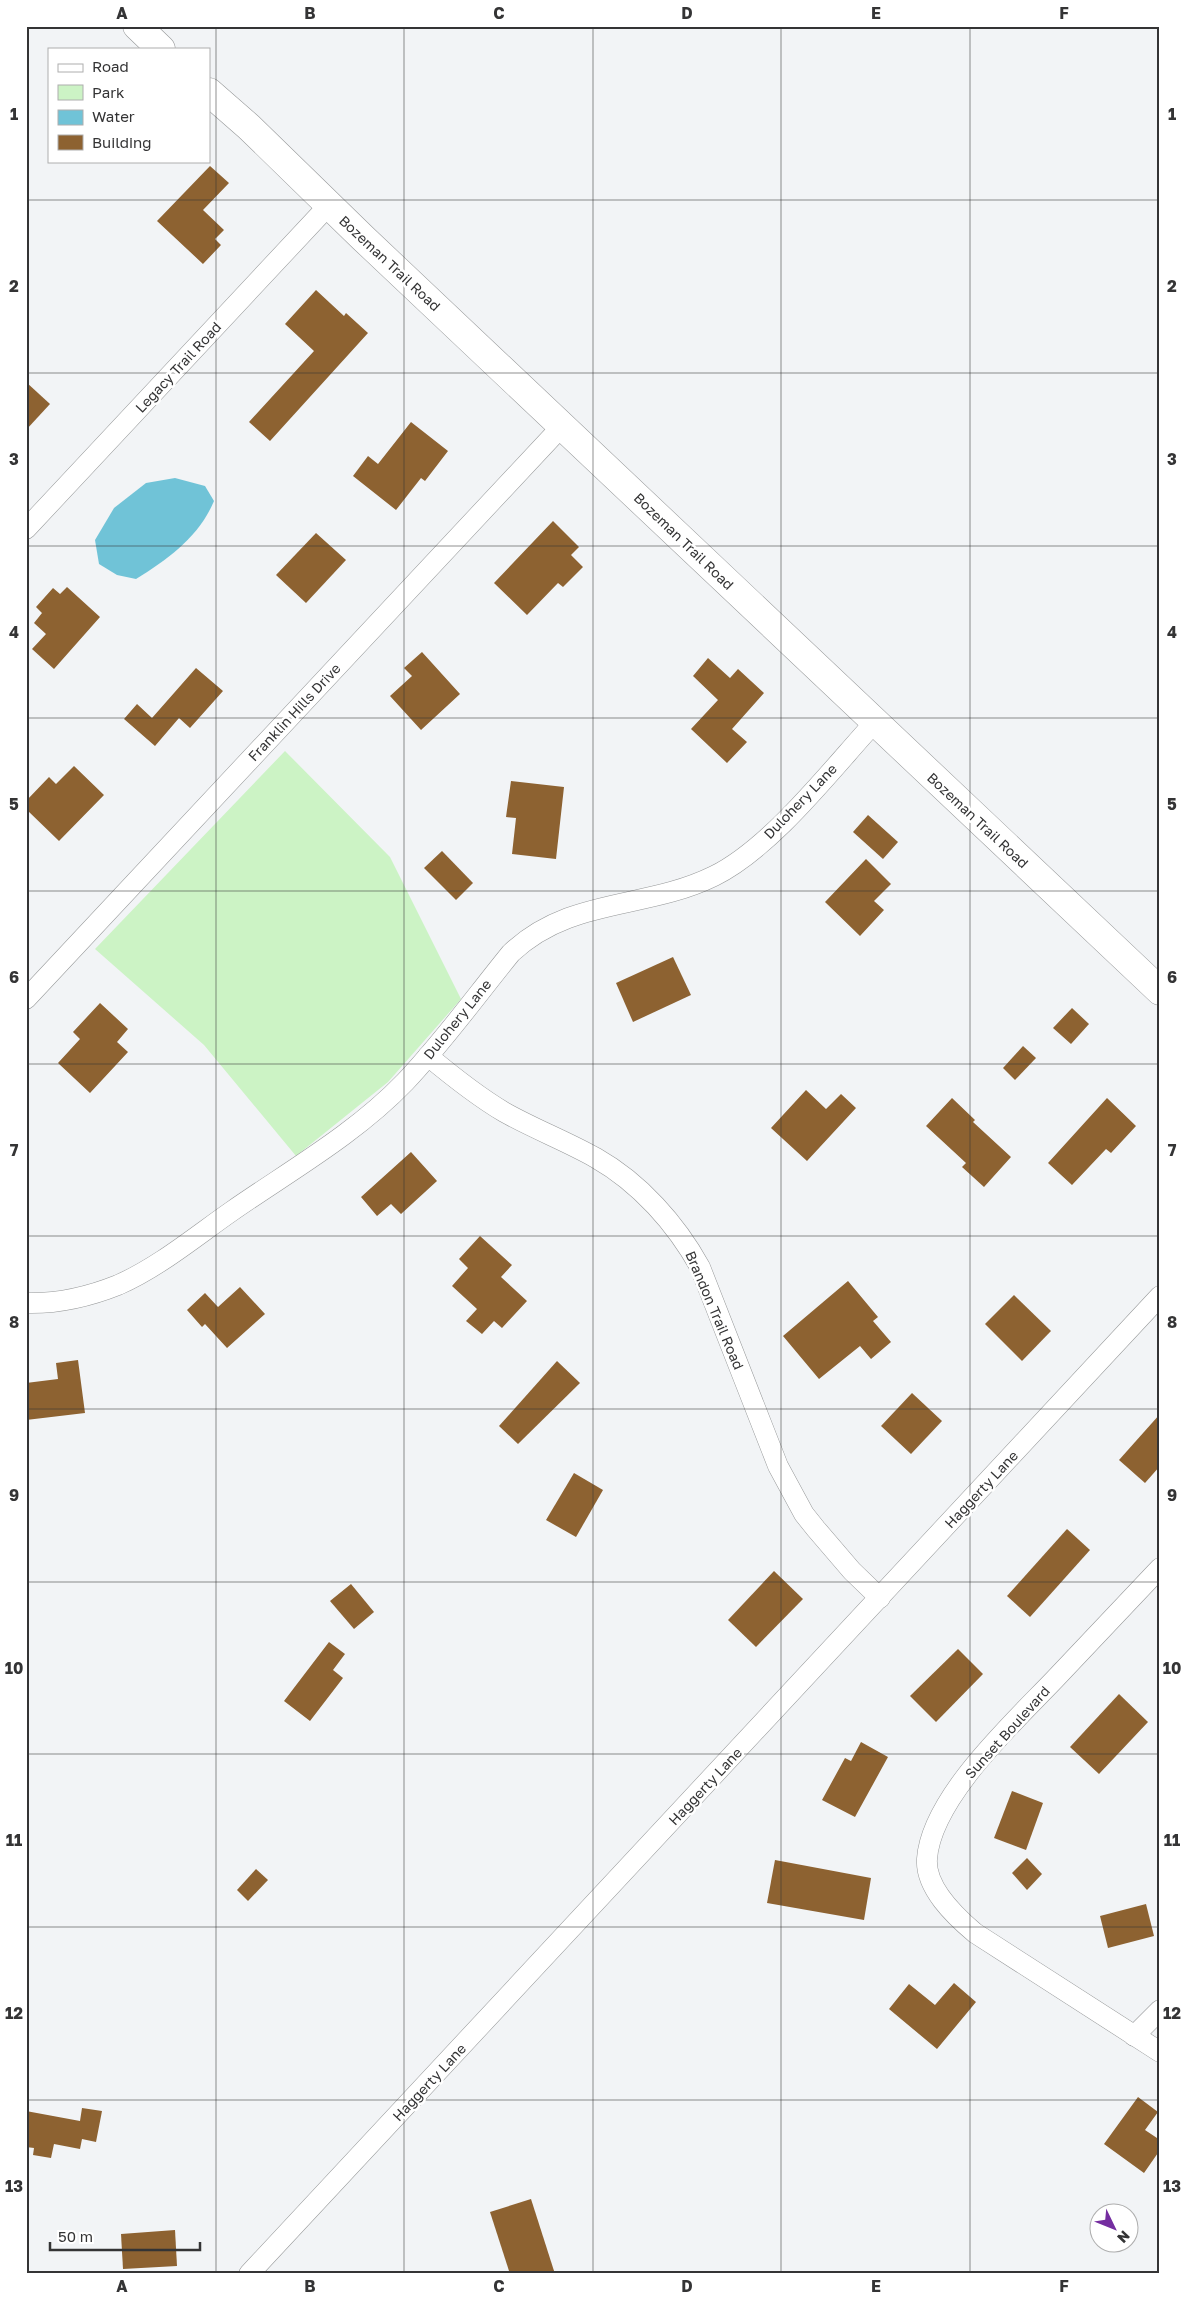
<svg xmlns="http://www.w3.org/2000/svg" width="1186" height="2300" font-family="'Golos Text',sans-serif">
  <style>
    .green { fill: #ccf3c5 }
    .water { fill: #70c3d7 }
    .building { fill: #8d6231 }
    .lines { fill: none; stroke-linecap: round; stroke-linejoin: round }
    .street-casing { stroke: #969899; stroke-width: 21 }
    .secondary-casing { stroke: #969899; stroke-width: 29 }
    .street { stroke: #fff; stroke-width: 20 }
    .secondary { stroke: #fff; stroke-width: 28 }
    .grid { fill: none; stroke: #343435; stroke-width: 1; stroke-opacity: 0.55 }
    .labels { text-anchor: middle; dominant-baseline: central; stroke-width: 5; stroke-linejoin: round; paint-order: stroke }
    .street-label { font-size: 14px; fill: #343435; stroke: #fff }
    .neatline { fill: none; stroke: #343435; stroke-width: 2 }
    .grid-label { font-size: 16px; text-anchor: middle; font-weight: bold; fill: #343435 }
  </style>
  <rect width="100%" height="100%" fill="#f2f4f6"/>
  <polygon class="green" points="285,751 390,857 461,999 388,1082 296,1156 204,1045 95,949"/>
  <path class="water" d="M 175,478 L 205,486 L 214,501 C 199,537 168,559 136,579 L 117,575 L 99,564 L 95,540 L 114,508 L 146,483 Z"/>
  <g class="building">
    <polygon points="210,166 229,183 203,210 224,230 215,239 221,245 203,264 157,221"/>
    <polygon points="316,290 344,316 346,313 368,333 270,441 249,422 314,351 285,324"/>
    <polygon points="26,382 50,404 26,430"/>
    <polygon points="411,422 448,451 425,481 421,478 396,510 353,476 368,456 378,464"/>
    <polygon points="553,521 579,547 571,555 583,567 563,587 558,583 527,615 494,583"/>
    <polygon points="316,533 346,560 306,603 276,575"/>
    <polygon points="67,587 100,617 54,669 32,649 46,634 34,623 42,613 36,607 53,588 60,594"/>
    <polygon points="422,652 460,694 421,730 390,696 412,676 404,668"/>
    <polygon points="708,658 730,678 738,669 764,693 732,729 747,742 727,763 691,729 718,700 693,676"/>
    <polygon points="196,668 223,691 190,728 179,718 155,746 124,719 137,704 152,718"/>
    <polygon points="74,766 104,795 59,841 26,809 26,801 49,777 56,784"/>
    <polygon points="511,781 564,787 556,859 512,854 516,818 506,817"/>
    <polygon points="868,815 898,842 883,859 853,832"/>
    <polygon points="442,851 473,883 456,900 424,868"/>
    <polygon points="866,859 891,884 874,901 884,910 860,936 825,902"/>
    <polygon points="673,957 691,995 633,1022 616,983"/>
    <polygon points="100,1003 128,1029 117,1042 128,1052 90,1093 58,1063 80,1039 73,1032"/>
    <polygon points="1072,1008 1089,1024 1071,1044 1053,1028"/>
    <polygon points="1023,1046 1036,1058 1015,1080 1003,1068"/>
    <polygon points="806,1090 826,1109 841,1094 856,1108 807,1161 771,1128"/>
    <polygon points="952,1098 975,1120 973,1122 1011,1157 984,1187 962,1167 966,1163 926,1126"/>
    <polygon points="1107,1098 1136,1126 1111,1153 1106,1149 1072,1185 1048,1163"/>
    <polygon points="411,1152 437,1181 401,1214 391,1204 377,1216 361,1197"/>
    <polygon points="480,1236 512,1265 501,1277 527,1301 502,1328 494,1321 482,1334 466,1321 477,1309 452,1286 468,1268 459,1259"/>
    <polygon points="848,1281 878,1317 873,1321 891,1342 871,1359 860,1346 819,1379 783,1336"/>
    <polygon points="240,1287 265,1314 227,1348 205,1324 202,1327 187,1310 205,1293 218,1307"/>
    <polygon points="1014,1295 1051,1331 1022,1361 985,1324"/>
    <polygon points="78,1360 85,1413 26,1420 26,1383 58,1379 56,1363"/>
    <polygon points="557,1361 580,1383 518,1444 499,1426"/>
    <polygon points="912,1393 942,1421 911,1454 881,1426"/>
    <polygon points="1160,1414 1160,1466 1145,1483 1119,1460"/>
    <polygon points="574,1473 603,1490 576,1537 546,1520"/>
    <polygon points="1067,1529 1090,1550 1030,1617 1007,1596"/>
    <polygon points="774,1571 803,1599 756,1647 728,1620"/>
    <polygon points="351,1584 374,1612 354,1629 330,1601"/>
    <polygon points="329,1642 345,1654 333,1670 343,1678 310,1721 284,1701"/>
    <polygon points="958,1649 983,1674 936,1722 910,1696"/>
    <polygon points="1119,1694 1148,1722 1099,1774 1070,1747"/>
    <polygon points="861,1742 888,1757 855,1817 822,1800 845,1758 851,1761"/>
    <polygon points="1012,1791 1043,1803 1026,1850 994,1838"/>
    <polygon points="1027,1858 1042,1874 1027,1890 1012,1873"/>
    <polygon points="775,1860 871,1878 864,1920 767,1903"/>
    <polygon points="256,1869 268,1880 248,1901 237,1890"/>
    <polygon points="1146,1904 1154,1936 1108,1948 1100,1916"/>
    <polygon points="954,1983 976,2002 937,2049 889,2009 909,1984 935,2005"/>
    <polygon points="1138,2097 1158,2112 1145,2130 1160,2140 1160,2150 1144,2173 1104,2144"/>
    <polygon points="82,2108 102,2111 96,2142 82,2139 80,2149 54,2144 51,2158 33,2155 34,2148 26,2147 26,2111 80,2121"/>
    <polygon points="531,2199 555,2274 510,2274 490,2212"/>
    <polygon points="175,2230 177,2266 123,2269 121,2234"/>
  </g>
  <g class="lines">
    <defs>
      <g id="street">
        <polyline points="26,529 329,205"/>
        <polyline points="26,999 563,425"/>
        <path d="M 428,1056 C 452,1076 477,1096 504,1112 C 534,1129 566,1141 596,1158 C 640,1183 676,1224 700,1267 L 778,1466 L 804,1514 L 816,1529 L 852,1571 L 880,1598"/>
        <path d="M 26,1303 C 59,1304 88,1297 118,1285 C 159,1267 196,1236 232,1211 C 291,1170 355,1134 405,1082 C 443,1042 476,996 511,953 C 570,897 645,910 714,876 C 771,848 831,770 874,723"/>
        <path d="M 1160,1568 C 1125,1605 1090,1642 1055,1679 C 1014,1722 931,1798 927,1859 C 925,1888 955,1916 975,1933 L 1160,2052"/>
        <polyline points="1134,2036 1160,2010"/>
        <polyline points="249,2274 1160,1296"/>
      </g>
      <g id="secondary">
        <polyline points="137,26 161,49"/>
        <polyline points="209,92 249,127 363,238 1160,991"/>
      </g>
    </defs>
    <use href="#street" class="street-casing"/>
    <use href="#secondary" class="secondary-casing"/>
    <use href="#street" class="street"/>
    <use href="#secondary" class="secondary"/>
  </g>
  <path class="grid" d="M 216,26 L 216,2274M 404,26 L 404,2274M 593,26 L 593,2274M 781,26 L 781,2274M 970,26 L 970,2274M 26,200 L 1160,200M 26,373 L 1160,373M 26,546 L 1160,546M 26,718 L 1160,718M 26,891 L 1160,891M 26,1064 L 1160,1064M 26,1236 L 1160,1236M 26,1409 L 1160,1409M 26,1582 L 1160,1582M 26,1754 L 1160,1754M 26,1927 L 1160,1927M 26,2100 L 1160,2100"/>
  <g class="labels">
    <g class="street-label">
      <text transform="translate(390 263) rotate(43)">Bozeman Trail Road</text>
      <text transform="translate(178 367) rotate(-47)">Legacy Trail Road</text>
      <text transform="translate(684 541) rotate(44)">Bozeman Trail Road</text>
      <text transform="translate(294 712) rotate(-47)">Franklin Hills Drive</text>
      <text transform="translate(800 801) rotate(-46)">Dulohery Lane</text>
      <text transform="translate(978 820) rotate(43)">Bozeman Trail Road</text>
      <text transform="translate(457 1019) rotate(-51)">Dulohery Lane</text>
      <text transform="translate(715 1310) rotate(67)">Brandon Trail Road</text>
      <text transform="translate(981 1489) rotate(-47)">Haggerty Lane</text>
      <text transform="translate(1007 1732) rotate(-48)">Sunset Boulevard</text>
      <text transform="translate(705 1786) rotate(-47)">Haggerty Lane</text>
      <text transform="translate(429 2082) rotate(-47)">Haggerty Lane</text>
    </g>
  </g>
  <rect width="1186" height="2300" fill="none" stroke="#ffffff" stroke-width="55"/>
  <rect x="48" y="48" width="162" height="115" fill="#ffffff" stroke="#aeaeae"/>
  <rect x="58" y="64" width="25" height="8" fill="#ffffff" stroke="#aeaeae"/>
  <text x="92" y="72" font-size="15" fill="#343435">Road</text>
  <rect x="58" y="85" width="25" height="15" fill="#ccf3c5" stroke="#aeaeae"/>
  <text x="92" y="98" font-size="15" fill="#343435">Park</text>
  <rect x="58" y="110" width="25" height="15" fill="#70c3d7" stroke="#aeaeae"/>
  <text x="92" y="122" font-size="15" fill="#343435">Water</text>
  <rect x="58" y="135" width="25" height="15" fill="#8d6231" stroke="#aeaeae"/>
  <text x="92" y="148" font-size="15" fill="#343435">Building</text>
  <g transform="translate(1114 2228) rotate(133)"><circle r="24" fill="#ffffff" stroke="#aeaeae"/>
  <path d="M0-4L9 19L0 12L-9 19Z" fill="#742da0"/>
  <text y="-8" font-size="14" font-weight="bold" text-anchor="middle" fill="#343435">N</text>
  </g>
  <path d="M50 2242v8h150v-8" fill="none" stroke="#343435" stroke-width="2.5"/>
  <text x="58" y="2242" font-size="15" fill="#343435" stroke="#ffffff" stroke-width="4" paint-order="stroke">50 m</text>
  <rect x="28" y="28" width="1130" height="2244" class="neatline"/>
  <g class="grid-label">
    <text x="122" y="19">A</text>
    <text x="310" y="19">B</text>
    <text x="499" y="19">C</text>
    <text x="687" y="19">D</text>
    <text x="876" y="19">E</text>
    <text x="1064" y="19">F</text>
    <text x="14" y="120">1</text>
    <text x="1172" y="120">1</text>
    <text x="14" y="292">2</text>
    <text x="1172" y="292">2</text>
    <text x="14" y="465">3</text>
    <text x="1172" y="465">3</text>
    <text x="14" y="638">4</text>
    <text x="1172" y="638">4</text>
    <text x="14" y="810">5</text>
    <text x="1172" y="810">5</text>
    <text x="14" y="983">6</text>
    <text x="1172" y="983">6</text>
    <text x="14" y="1156">7</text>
    <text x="1172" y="1156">7</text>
    <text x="14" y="1328">8</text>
    <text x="1172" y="1328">8</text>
    <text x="14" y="1501">9</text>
    <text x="1172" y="1501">9</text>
    <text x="14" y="1674">10</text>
    <text x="1172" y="1674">10</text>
    <text x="14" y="1846">11</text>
    <text x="1172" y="1846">11</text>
    <text x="14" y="2019">12</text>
    <text x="1172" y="2019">12</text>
    <text x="14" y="2192">13</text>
    <text x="1172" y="2192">13</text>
    <text x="122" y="2292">A</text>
    <text x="310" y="2292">B</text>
    <text x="499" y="2292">C</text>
    <text x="687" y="2292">D</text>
    <text x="876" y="2292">E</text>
    <text x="1064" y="2292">F</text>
  </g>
</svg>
